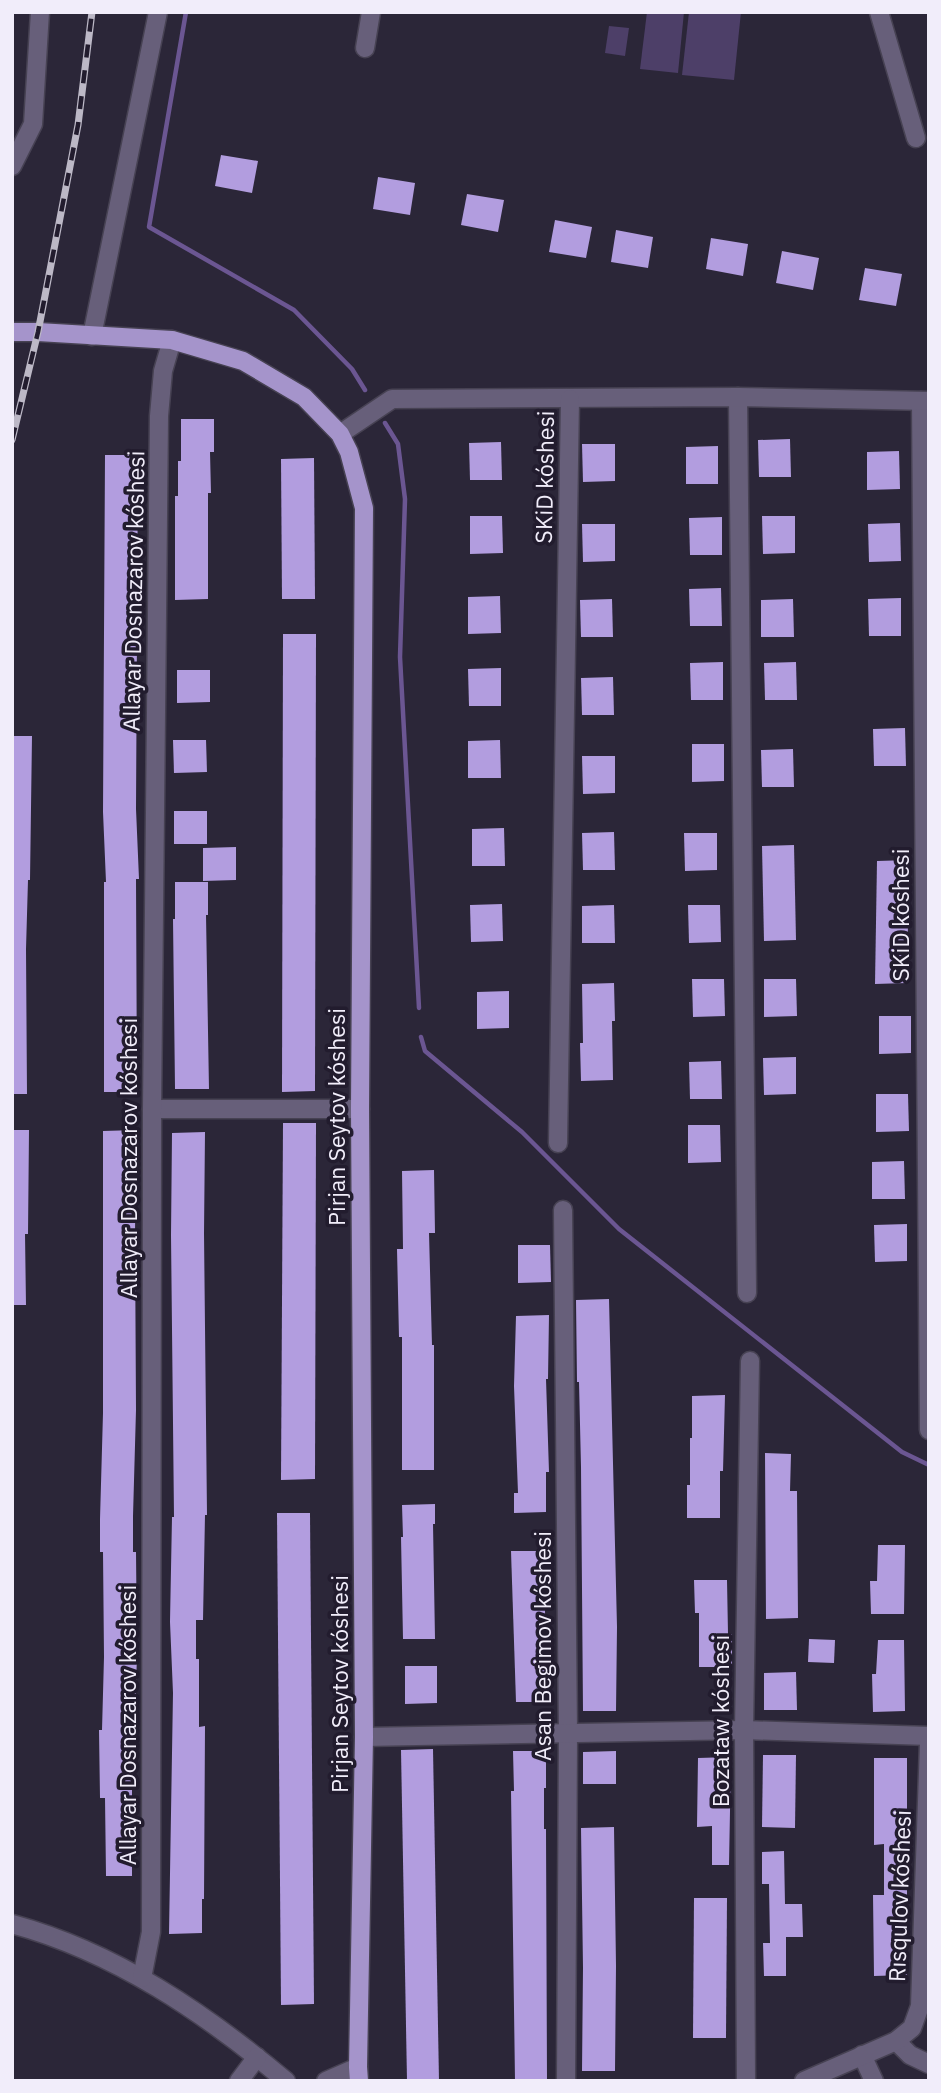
<svg xmlns="http://www.w3.org/2000/svg" width="941" height="2093" font-family="'IBM Plex Sans',sans-serif">
  <style>
    .green { fill: #4d3f68 }
    .lines { fill: none; stroke-linecap: round; stroke-linejoin: round }
    .stream { stroke: #6b5692; stroke-width: 4.5 }
    .building { fill: #b29ddf }
    .minor-casing { stroke: #474253; stroke-width: 21 }
    .major-casing { stroke: #474253; stroke-width: 21 }
    .minor { stroke: #675f7a; stroke-width: 18 }
    .major { stroke: #a594cb; stroke-width: 18 }
    .rail-casing { stroke: #bcb8c6; stroke-width: 7 }
    .rail { stroke: #221c2e; stroke-width: 4.5; stroke-dasharray: 13; stroke-linecap: butt }
    .labels { text-anchor: middle; dominant-baseline: central; stroke-width: 7; stroke-linejoin: round; paint-order: stroke }
    .street-label { font-size: 23px; fill: #f1edfa; stroke: #221c2e }
  </style>
  <rect width="100%" height="100%" fill="#2b2638"/>
  <g class="green">
    <polygon points="647,12 684,12 678,73 640,69"/>
    <polygon points="689,12 741,12 734,80 682,75"/>
    <polygon points="609,26 629,28 625,56 605,53"/>
  </g>
  <g class="lines">
    <g class="stream">
      <polyline points="186,12 149,227 294,310 352,369 365,390"/>
      <polyline points="385,423 398,444 405,499 400,657 419,1008"/>
      <polyline points="421,1037 425,1051 522,1132 619,1229 902,1452 929,1465"/>
    </g>
  </g>
  <g class="building">
    <polygon points="221,155 258,161 252,193 215,186"/>
    <polygon points="378,177 415,183 410,215 373,209"/>
    <polygon points="467,194 504,200 498,232 461,225"/>
    <polygon points="555,220 592,227 586,258 549,252"/>
    <polygon points="616,230 653,237 648,268 611,262"/>
    <polygon points="711,238 748,244 743,276 706,269"/>
    <polygon points="782,251 819,258 813,290 776,283"/>
    <polygon points="865,268 902,274 896,306 859,300"/>
    <polygon points="181,419 214,419 214,452 210,452 211,493 208,493 208,599 175,600 175,496 178,496 178,461 181,461"/>
    <polygon points="790,439 791,477 759,477 758,440"/>
    <polygon points="501,442 502,480 470,480 469,443"/>
    <polygon points="582,444 615,444 615,481 583,482"/>
    <polygon points="718,446 718,484 686,484 686,447"/>
    <polygon points="899,451 900,489 867,490 867,452"/>
    <polygon points="105,455 138,455 136,809 139,879 136,879 137,1092 104,1092 104,882 106,882 103,812"/>
    <polygon points="314,458 315,599 282,599 281,459"/>
    <polygon points="470,516 502,516 503,553 470,554"/>
    <polygon points="762,516 795,516 795,553 763,554"/>
    <polygon points="722,517 722,555 690,555 689,518"/>
    <polygon points="900,523 901,561 869,562 868,524"/>
    <polygon points="582,524 615,524 615,561 583,562"/>
    <polygon points="721,588 722,626 690,626 689,589"/>
    <polygon points="500,596 501,633 468,634 468,597"/>
    <polygon points="901,598 901,636 869,636 868,599"/>
    <polygon points="612,599 613,637 581,637 580,600"/>
    <polygon points="793,599 794,637 761,637 761,600"/>
    <polygon points="283,634 316,634 315,1091 282,1092"/>
    <polygon points="723,662 723,700 691,700 690,663"/>
    <polygon points="796,662 797,700 765,700 764,663"/>
    <polygon points="501,668 501,706 469,706 468,669"/>
    <polygon points="177,670 210,670 210,702 177,703"/>
    <polygon points="613,677 614,715 582,715 581,678"/>
    <polygon points="905,728 906,766 874,766 873,729"/>
    <polygon points="12,736 32,736 30,880 28,880 26,949 27,1094 12,1094"/>
    <polygon points="173,740 206,740 207,772 174,773"/>
    <polygon points="500,740 501,778 468,778 468,741"/>
    <polygon points="692,744 724,744 724,781 692,782"/>
    <polygon points="793,749 794,787 762,787 761,750"/>
    <polygon points="582,756 615,756 615,793 583,794"/>
    <rect x="174" y="811" width="33" height="33"/>
    <polygon points="504,828 505,866 472,866 472,829"/>
    <polygon points="614,832 615,870 583,870 582,833"/>
    <polygon points="684,833 717,833 717,870 685,871"/>
    <polygon points="794,845 796,940 764,941 762,846"/>
    <polygon points="236,847 236,880 203,881 203,848"/>
    <polygon points="909,860 907,983 875,984 877,861"/>
    <polygon points="175,882 208,882 208,915 206,915 209,1089 175,1089 173,919 175,919"/>
    <polygon points="502,904 503,941 471,942 470,905"/>
    <polygon points="614,905 615,943 582,943 582,906"/>
    <polygon points="688,905 720,905 721,942 689,943"/>
    <polygon points="692,979 724,979 725,1016 693,1017"/>
    <polygon points="764,979 796,979 797,1016 764,1017"/>
    <polygon points="614,983 615,1021 612,1021 613,1080 581,1081 580,1043 583,1043 582,984"/>
    <polygon points="509,991 509,1028 477,1029 477,992"/>
    <polygon points="879,1016 911,1016 911,1053 879,1054"/>
    <polygon points="796,1057 796,1094 764,1095 763,1058"/>
    <polygon points="721,1061 722,1099 690,1099 689,1062"/>
    <polygon points="876,1094 908,1094 909,1131 876,1132"/>
    <polygon points="283,1123 316,1123 315,1479 281,1480"/>
    <polygon points="688,1125 720,1125 721,1162 688,1163"/>
    <polygon points="12,1130 29,1130 28,1234 25,1234 26,1305 12,1305"/>
    <polygon points="136,1130 135,1235 136,1410 133,1516 133,1552 136,1552 137,1654 135,1724 132,1724 132,1876 106,1876 105,1798 100,1798 99,1730 102,1730 104,1657 103,1552 100,1552 100,1519 103,1413 103,1131"/>
    <polygon points="205,1132 204,1233 207,1515 205,1515 203,1620 196,1620 196,1659 199,1659 199,1727 205,1726 204,1899 202,1899 202,1933 169,1934 173,1693 170,1622 172,1517 174,1517 171,1235 172,1133"/>
    <polygon points="904,1161 905,1199 872,1199 872,1162"/>
    <polygon points="434,1170 435,1233 429,1233 432,1345 434,1345 434,1470 402,1470 402,1337 399,1337 397,1249 403,1249 402,1171"/>
    <polygon points="907,1224 907,1261 875,1262 874,1225"/>
    <polygon points="518,1245 550,1245 551,1282 518,1283"/>
    <polygon points="609,1299 617,1627 616,1711 583,1711 581,1467 579,1382 577,1382 576,1300"/>
    <polygon points="549,1315 548,1379 546,1379 549,1472 546,1472 546,1512 514,1513 514,1493 518,1493 514,1386 516,1316"/>
    <polygon points="725,1395 723,1471 720,1471 720,1518 687,1518 687,1485 690,1485 690,1438 692,1438 692,1396"/>
    <polygon points="765,1453 791,1454 790,1491 797,1491 798,1618 766,1619"/>
    <polygon points="435,1504 435,1524 433,1524 435,1639 403,1639 401,1537 403,1537 402,1505"/>
    <polygon points="277,1513 310,1513 314,2004 281,2005"/>
    <polygon points="878,1545 905,1545 904,1614 871,1614 870,1581 877,1581"/>
    <polygon points="511,1551 543,1551 548,1702 516,1702"/>
    <polygon points="694,1580 727,1580 728,1634 732,1634 732,1667 699,1667 699,1613 695,1613"/>
    <polygon points="809,1639 835,1640 834,1663 808,1662"/>
    <polygon points="878,1640 904,1640 905,1711 873,1712 872,1674 876,1674"/>
    <polygon points="405,1666 437,1666 437,1703 405,1704"/>
    <polygon points="796,1672 797,1710 764,1710 764,1673"/>
    <polygon points="433,1749 439,2081 407,2081 401,1750"/>
    <polygon points="513,1751 546,1751 546,1788 544,1788 544,1829 546,1829 547,2081 515,2081 511,1791 514,1791"/>
    <polygon points="616,1751 616,1784 583,1784 583,1752"/>
    <polygon points="763,1755 796,1755 795,1828 762,1827"/>
    <polygon points="731,1757 729,1865 712,1865 712,1826 697,1827 698,1758"/>
    <polygon points="874,1758 907,1758 907,1975 874,1976 873,1895 884,1895 884,1844 874,1845"/>
    <polygon points="614,1827 616,1966 615,2071 582,2071 583,1968 581,1828"/>
    <polygon points="784,1851 785,1904 802,1904 803,1937 786,1937 786,1976 764,1976 763,1943 770,1943 769,1884 762,1884 762,1852"/>
    <polygon points="694,1898 727,1898 726,2038 693,2038"/>
  </g>
  <g class="lines">
    <defs>
      <g id="minor">
        <polyline points="879,12 916,138"/>
        <polyline points="365,48 371,12"/>
        <polyline points="12,166 33,124 40,12"/>
        <polyline points="92,336 158,12"/>
        <polyline points="738,397 747,1293"/>
        <polyline points="921,401 929,1430"/>
        <polyline points="340,434 392,399 738,397 929,401"/>
        <polyline points="152,1109 360,1109"/>
        <polyline points="558,1143 570,399"/>
        <polyline points="563,1210 568,1734 566,2081"/>
        <polyline points="364,1737 744,1730 929,1736"/>
        <path d="M 12,1924 C 115,1952 205,2013 286,2081"/>
        <polyline points="142,1978 151,1932 152,1109 159,416 163,371 172,340"/>
        <polyline points="896,2041 910,2055 929,2064"/>
        <polyline points="862,2055 874,2081"/>
        <polyline points="239,2081 257,2057"/>
        <polyline points="326,2081 358,2067"/>
        <polyline points="746,2081 744,1730 750,1361"/>
        <polyline points="804,2081 896,2041 912,2028 920,2006 929,1743"/>
      </g>
      <polyline id="major" points="12,332 38,332 172,340 243,361 304,397 340,434 349,452 364,508 360,1109 364,1737 358,2067 359,2081"/>
    </defs>
    <use href="#minor" class="minor-casing"/>
    <use href="#major" class="major-casing"/>
    <use href="#minor" class="minor"/>
    <use href="#major" class="major"/>
    <defs>
      <polyline id="rail" points="12,440 38,332 78,125 92,12"/>
    </defs>
    <use href="#rail" class="rail-casing"/>
    <use href="#rail" class="rail"/>
  </g>
  <g class="labels">
    <g class="street-label">
      <text transform="translate(544 477) rotate(-89)">SKiD kóshesi</text>
      <text transform="translate(133 591) rotate(-89)">Allayar Dosnazarov kóshesi</text>
      <text transform="translate(900 915) rotate(-90)">SKiD kóshesi</text>
      <text transform="translate(336 1117) rotate(-90)">Pirjan Seytov kóshesi</text>
      <text transform="translate(128 1158) rotate(-90)">Allayar Dosnazarov kóshesi</text>
      <text transform="translate(542 1646) rotate(-90)">Asan Begimov kóshesi</text>
      <text transform="translate(339 1684) rotate(-90)">Pirjan Seytov kóshesi</text>
      <text transform="translate(720 1721) rotate(-90)">Bozataw kóshesi</text>
      <text transform="translate(127 1725) rotate(-90)">Allayar Dosnazarov kóshesi</text>
      <text transform="translate(899 1896) rotate(-88)">Rısqulov kóshesi</text>
    </g>
  </g>
  <rect width="941" height="2093" fill="none" stroke="#f1edfa" stroke-width="28"/>
</svg>
